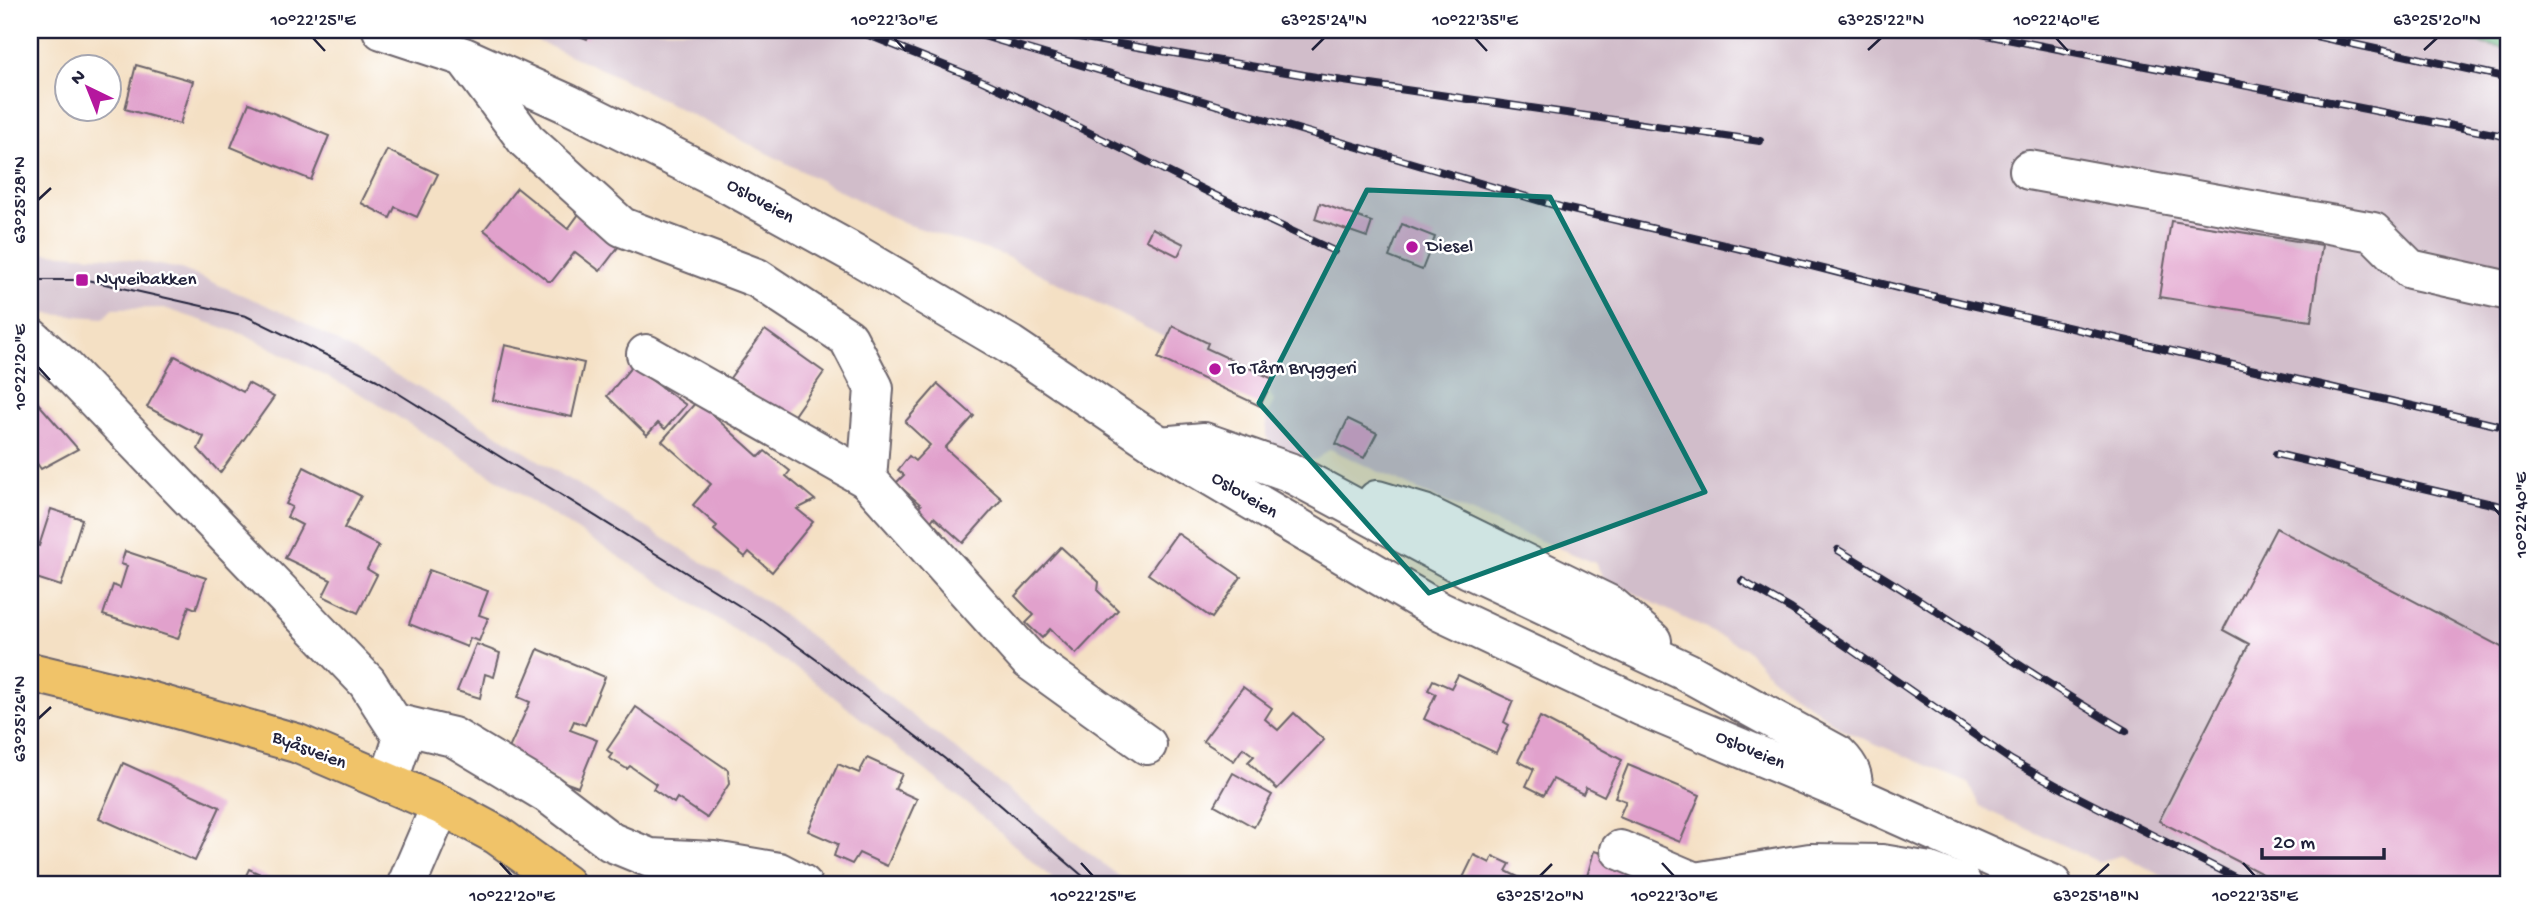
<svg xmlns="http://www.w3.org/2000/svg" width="2539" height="914" font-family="'Gochi Hand',sans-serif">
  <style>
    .railway { fill: #d1bdca }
    .forest { fill: url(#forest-crowns); stroke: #476f61; stroke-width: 2 }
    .building { fill: #e1a1cc }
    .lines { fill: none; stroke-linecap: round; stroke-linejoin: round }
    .minor-casing { stroke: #6c646b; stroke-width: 42 }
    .major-casing { stroke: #6c646b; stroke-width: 42 }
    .path { stroke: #6c646b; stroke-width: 4.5; stroke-dasharray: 5 5; stroke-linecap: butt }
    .minor { stroke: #fff; stroke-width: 38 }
    .major { stroke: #f0c369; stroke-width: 38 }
    .tram { stroke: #22223b; stroke-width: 2 }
    .rail-casing { stroke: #22223b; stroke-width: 8 }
    .rail { stroke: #fff; stroke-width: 5; stroke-dasharray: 16; stroke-linecap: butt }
    .marked { fill: #0f766e; fill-opacity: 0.2; stroke: #0f766e; stroke-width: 5; stroke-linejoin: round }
    .ticks { fill: none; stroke: #22223b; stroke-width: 2.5 }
    .poi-dot { fill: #b5179e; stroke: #fff; stroke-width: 2.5 }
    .labels { text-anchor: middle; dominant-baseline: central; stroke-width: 5; stroke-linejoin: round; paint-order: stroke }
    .street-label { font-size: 19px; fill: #22223b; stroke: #fff }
    .poi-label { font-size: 19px; fill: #22223b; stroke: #fff; text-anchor: start }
    .neatline { fill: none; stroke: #22223b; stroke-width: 2.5 }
    .ticks-label { font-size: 18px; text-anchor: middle; fill: #22223b }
  </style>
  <defs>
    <pattern id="forest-crowns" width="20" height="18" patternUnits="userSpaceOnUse" patternTransform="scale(1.75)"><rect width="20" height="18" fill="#6cbc87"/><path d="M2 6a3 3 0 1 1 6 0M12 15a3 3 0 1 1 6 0" fill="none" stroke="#589870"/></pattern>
  </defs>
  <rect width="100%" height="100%" fill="#fff"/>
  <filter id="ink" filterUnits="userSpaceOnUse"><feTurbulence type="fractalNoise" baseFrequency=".0143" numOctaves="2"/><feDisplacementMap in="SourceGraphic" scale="14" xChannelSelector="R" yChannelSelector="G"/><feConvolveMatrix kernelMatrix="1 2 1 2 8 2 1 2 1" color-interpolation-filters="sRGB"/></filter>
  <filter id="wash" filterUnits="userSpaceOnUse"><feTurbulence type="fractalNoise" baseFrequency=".00686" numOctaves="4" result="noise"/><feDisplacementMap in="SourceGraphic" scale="28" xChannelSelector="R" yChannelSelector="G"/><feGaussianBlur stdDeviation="1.57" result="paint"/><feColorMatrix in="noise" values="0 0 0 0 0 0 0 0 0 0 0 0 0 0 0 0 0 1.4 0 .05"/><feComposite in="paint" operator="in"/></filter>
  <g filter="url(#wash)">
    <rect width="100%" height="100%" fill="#f4e0c4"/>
    <g class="railway">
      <polygon points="512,30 2414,30 2509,49 2509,884 2178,884 2122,855 2099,862 1980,807 1968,783 1843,730 1771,677 1746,649 1604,578 1595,563 1433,497 1330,449 1317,459 1302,462 1275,450 1266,436 1266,416 1274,401 1268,390 1003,255 903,223 608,72"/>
      <polygon points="30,252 114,257 181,269 292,316 456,409 768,603 1129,884 1058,884 971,807 809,677 368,398 248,336 164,308 112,309 104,318 34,313 30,310"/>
    </g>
    <polygon class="forest" points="2414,30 2509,30 2509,49"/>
    <g id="blocks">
      <g class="building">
        <polygon points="564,30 591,30 587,39"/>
        <polygon points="136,65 193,81 180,124 125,109"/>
        <polygon points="249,103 329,136 311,180 231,147"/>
        <polygon points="387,150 438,174 417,217 395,207 390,218 361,203"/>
        <polygon points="517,188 568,229 579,214 619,246 600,271 575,252 552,281 548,281 484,230"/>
        <polygon points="1320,203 1372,222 1367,237 1315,219"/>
        <polygon points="2171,221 2322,245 2311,321 2159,297"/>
        <polygon points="1402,224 1435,237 1422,270 1389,257"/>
        <polygon points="1152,228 1184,244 1178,256 1146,240"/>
        <polygon points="1173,326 1208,343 1206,348 1273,379 1260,406 1158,358"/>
        <polygon points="765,330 824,372 790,421 730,378"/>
        <polygon points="505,345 584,363 572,417 493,400"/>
        <polygon points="175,356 243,392 248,383 274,397 220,473 198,449 204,437 147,407"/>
        <polygon points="632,366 686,405 665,429 658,423 647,435 607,396"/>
        <polygon points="938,384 974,416 945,448 1002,499 963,543 934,517 930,523 916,510 921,505 896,483 904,475 898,470 909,456 915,461 930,445 905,422"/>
        <polygon points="30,394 78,449 41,469 30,454"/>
        <polygon points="697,401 759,457 765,451 790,471 786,476 815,500 797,509 813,522 772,572 749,552 745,557 714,530 717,526 693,505 711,484 662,441"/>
        <polygon points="1348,419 1377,433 1364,458 1336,444"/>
        <polygon points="304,467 361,496 344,528 379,546 367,569 377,575 358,613 323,596 331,580 285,558 302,525 287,517 292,507 286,504"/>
        <polygon points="51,509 82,519 61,586 30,576 30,543 39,546"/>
        <polygon points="2276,528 2509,651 2509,884 2282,884 2159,821 2249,644 2223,630"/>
        <polygon points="1177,533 1241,577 1212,618 1148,574"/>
        <polygon points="1061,547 1099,582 1098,591 1118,610 1076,654 1050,629 1042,638 1026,623 1034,615 1015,596"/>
        <polygon points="125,551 206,578 196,609 189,606 178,639 103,615 113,585 120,588 127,566 121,564"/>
        <polygon points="429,570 488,591 479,615 488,618 479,641 470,638 467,647 409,624"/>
        <polygon points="476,644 500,653 494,677 485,674 480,698 457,691"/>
        <polygon points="538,649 605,677 585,725 574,721 570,730 597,740 578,787 545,775 507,753 530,702 518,697"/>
        <polygon points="1458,675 1513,701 1504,722 1509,725 1496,753 1424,719 1436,694 1428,690 1433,680 1451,688"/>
        <polygon points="1243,687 1272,708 1265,719 1278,730 1294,713 1324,740 1277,789 1248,762 1254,756 1243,748 1234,761 1203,741"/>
        <polygon points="636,707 728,770 729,784 707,818 677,798 674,803 653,789 656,784 630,766 627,769 609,758 612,754 607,750"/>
        <polygon points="1540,717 1622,760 1604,796 1586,787 1583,794 1553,779 1544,795 1526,786 1534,769 1518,761"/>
        <polygon points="867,758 902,774 895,789 917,799 887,866 859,853 852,864 834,856 838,844 808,831 838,764 859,773"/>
        <polygon points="123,763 220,807 195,861 99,818"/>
        <polygon points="1628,765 1700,795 1680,842 1619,817 1626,801 1615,797"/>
        <polygon points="1233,773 1272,795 1254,827 1215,805"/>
        <polygon points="1594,851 1637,863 1631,884 1600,884 1586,880"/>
        <polygon points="1474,855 1490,863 1493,856 1510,864 1506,871 1532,884 1460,884"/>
        <polygon points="249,869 282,884 242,884"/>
      </g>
    </g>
  </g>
  <g filter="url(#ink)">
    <use href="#blocks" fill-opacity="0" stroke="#6c646b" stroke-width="2"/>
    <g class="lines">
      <defs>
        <g id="minor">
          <polyline points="382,30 464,57 568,104 730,185 857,255 1010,345 1160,446 1441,612 1643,707 1853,795 2052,884"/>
          <polyline points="465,58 526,140 622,227 757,278 848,338 874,388 867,479 1029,660 1147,745"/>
          <polyline points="2029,170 2373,232 2410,269 2509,291"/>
          <polyline points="30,337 65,368 367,682 403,738 388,783"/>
          <polyline points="646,354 867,479"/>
          <path d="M 1160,446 L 1204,442 L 1289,472 L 1469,569 L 1687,672 L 1838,755 C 1851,768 1854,776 1853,795"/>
          <polyline points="1377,500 1424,514 1610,605 1652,641"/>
          <polyline points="394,723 453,737 548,794 611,842 650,858 714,861 779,872 802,884"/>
          <polyline points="1620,850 1695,882 1810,863 1882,864 1930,872 1962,884"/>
          <polyline points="407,884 441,805"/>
        </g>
        <polyline id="major" points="30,672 142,699 296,743 441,805 497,835 565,884"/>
      </defs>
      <use href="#minor" class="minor-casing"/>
      <use href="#major" class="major-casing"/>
      <polyline class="path" points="30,261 38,261"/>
      <use href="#minor" class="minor"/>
      <use href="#major" class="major"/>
      <polyline class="tram" points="30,280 87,280 246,316 377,380 762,620 836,674 962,772 1092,884"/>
      <defs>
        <g id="rail">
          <polyline points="963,30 1564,208 1780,258 1910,291 2509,428"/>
          <polyline points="1037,30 1316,77 1760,141"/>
          <polyline points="1961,30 2509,137"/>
          <polyline points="2288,30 2509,78"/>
          <polyline points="861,32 978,79 1038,107 1206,191 1334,251"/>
          <polyline points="2276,454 2509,508"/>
          <path d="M 1838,550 C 1936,607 2028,674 2126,731"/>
          <polyline points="1742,581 1791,609 1846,646 2011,760 2072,794 2248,884"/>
        </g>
      </defs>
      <use href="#rail" class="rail-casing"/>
      <use href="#rail" class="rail"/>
    </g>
  </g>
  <path class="marked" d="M 1367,190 L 1550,197 L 1705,492 L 1429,593 L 1259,403 Z"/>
  <path class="ticks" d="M 313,38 L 325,51M 894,38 L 906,51M 1475,38 L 1487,51M 2056,38 L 2068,51M 1312,50 L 1324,38M 1868,50 L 1881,38M 2424,50 L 2437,38M 38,200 L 51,188M 38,367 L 50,380M 2489,502 L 2500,515M 38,719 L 51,707M 500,863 L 512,876M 1081,863 L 1093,876M 1662,863 L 1674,876M 2243,863 L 2255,876M 1540,876 L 1552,864M 2096,876 L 2109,864"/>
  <g class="poi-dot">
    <circle cx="1412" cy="247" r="7"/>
    <rect x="75" y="273" width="14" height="14" rx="3.5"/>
    <circle cx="1215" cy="369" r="7"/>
  </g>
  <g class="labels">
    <g class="street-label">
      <text transform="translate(760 202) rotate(29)">Osloveien</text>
      <text transform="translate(1244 496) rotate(31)">Osloveien</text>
      <text transform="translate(309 751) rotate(21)">Byåsveien</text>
      <text transform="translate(1750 751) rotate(23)">Osloveien</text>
    </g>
    <g class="poi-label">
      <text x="1426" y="247">Diesel</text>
      <text x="96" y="280">Nyveibakken</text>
      <text x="1229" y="369">To Tårn Bryggeri</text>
    </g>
  </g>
  <rect width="2539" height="914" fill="none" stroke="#fff" stroke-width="77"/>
  <g transform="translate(88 88) rotate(317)"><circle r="33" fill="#ffffff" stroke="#a7a7b1" stroke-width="2"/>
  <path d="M0-5L12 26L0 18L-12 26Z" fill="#b5179e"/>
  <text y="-10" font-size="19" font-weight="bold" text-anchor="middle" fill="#22223b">N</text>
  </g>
  <path d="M2262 848v10h122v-10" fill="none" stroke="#22223b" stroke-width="3.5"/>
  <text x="2273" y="848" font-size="21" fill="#22223b" stroke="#ffffff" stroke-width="5" paint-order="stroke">20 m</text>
  <rect x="38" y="38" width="2462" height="838" class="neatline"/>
  <g class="ticks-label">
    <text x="313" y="25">10°22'25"E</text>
    <text x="894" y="25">10°22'30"E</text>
    <text x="1324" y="25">63°25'24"N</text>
    <text x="1475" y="25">10°22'35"E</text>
    <text x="1881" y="25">63°25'22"N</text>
    <text x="2056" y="25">10°22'40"E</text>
    <text x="2437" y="25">63°25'20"N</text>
    <text transform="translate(19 200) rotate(-90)" y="6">63°25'28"N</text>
    <text transform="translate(19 367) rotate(-90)" y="6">10°22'20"E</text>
    <text transform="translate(2520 515) rotate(-90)" y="6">10°22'40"E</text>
    <text transform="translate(19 719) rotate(-90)" y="6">63°25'26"N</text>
    <text x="512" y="901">10°22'20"E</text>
    <text x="1093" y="901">10°22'25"E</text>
    <text x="1540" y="901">63°25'20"N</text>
    <text x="1674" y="901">10°22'30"E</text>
    <text x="2096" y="901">63°25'18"N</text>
    <text x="2255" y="901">10°22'35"E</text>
  </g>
</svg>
